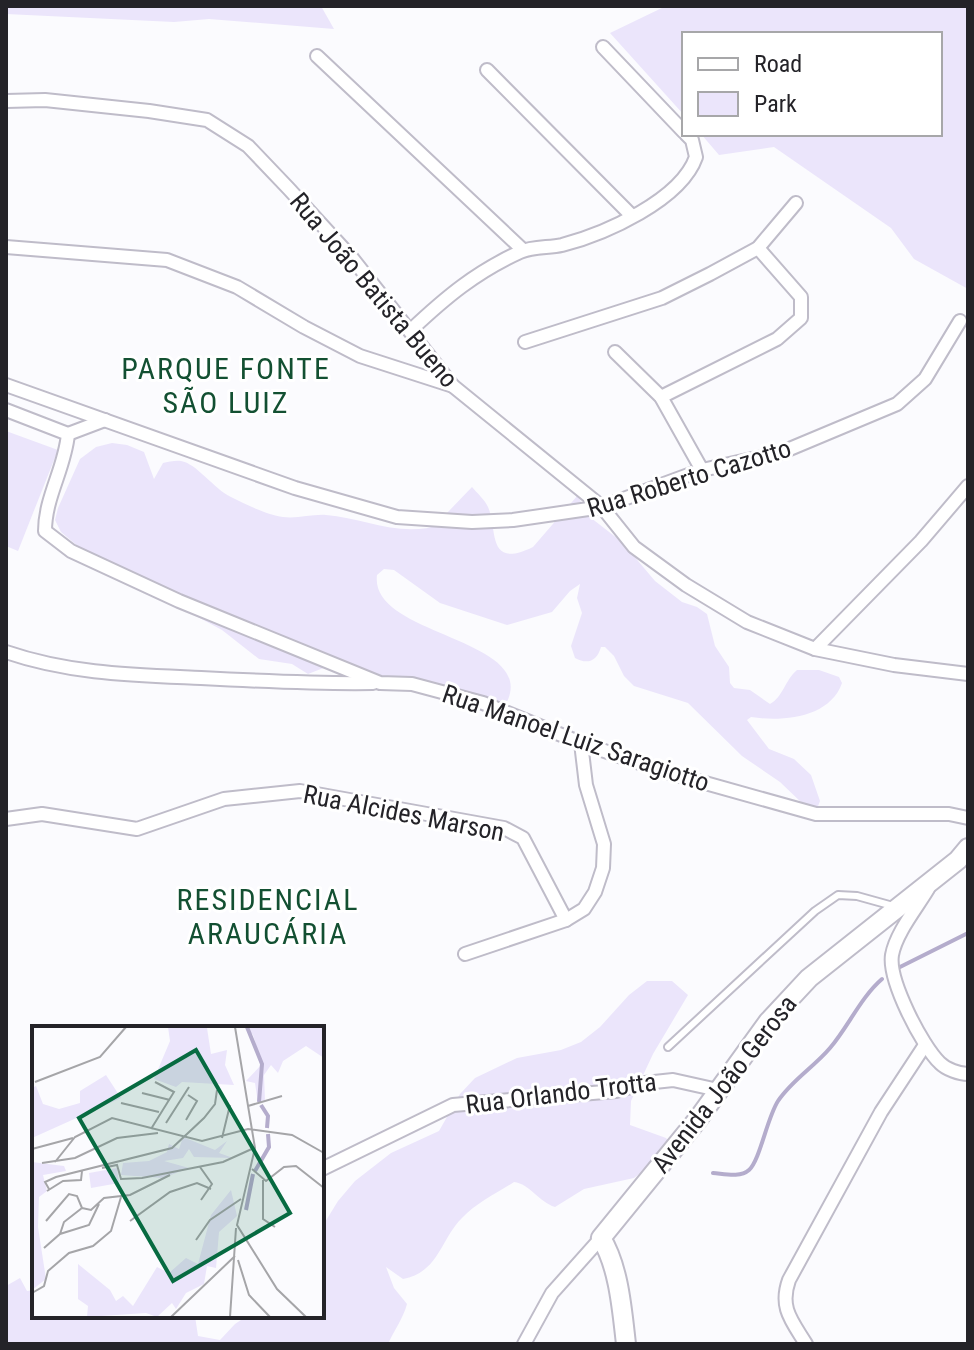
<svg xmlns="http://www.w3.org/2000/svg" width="974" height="1350" font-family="'Roboto Condensed',sans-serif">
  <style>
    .green { fill: #ebe5fb }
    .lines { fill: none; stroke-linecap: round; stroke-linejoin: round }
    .stream { stroke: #b4accc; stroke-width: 4 }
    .service-casing { stroke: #bfbcc9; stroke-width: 10 }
    .minor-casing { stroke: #bfbcc9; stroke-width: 16 }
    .secondary-casing { stroke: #bfbcc9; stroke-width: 22 }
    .service { stroke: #fff; stroke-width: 6 }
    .minor { stroke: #fff; stroke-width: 12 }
    .secondary { stroke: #fff; stroke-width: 18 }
    .labels { text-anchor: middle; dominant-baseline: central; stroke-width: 6; stroke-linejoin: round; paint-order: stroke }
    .street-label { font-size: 26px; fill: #242328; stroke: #fff }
    .quarter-label { font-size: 30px; letter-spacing: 2px; fill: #135032; stroke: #fff }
    .inset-river { fill: none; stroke: #b4accc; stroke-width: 4 }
    .inset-road { fill: none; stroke: #a5a5a8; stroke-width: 2 }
    .view { fill: #076b41; fill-opacity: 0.15; stroke: #076b41; stroke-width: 4 }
    .inset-edge { fill: none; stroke: #242328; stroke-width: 4 }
  </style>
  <rect width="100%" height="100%" fill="#fbfbfe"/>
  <g class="green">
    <polygon points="6,6 321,6 334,29 209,19 174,22 6,14"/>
    <polygon points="666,6 968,6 968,289 914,259 891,228 774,147 719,155 701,134 940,134 940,34 684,34 684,115 610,33"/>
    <polygon points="6,431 58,450 18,551 6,546"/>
    <path d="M 112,443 L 127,445 L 144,452 L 154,479 L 163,463 C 168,462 176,460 181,461 C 196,463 214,489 231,497 C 245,504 267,515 283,517 C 297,519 312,514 326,515 C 365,518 403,539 441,524 L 447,513 L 472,487 C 477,493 485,500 488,507 C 498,529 486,570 533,547 L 578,495 L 586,514 L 622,542 L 655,581 L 682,602 L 697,607 L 707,614 L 715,646 L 729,667 L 730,683 L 734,688 L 750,690 L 770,704 C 783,697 785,680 797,670 L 819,670 L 839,677 L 842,683 C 830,718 782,722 751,717 L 747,720 L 769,749 L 794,759 L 811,775 L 820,801 L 818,806 L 812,808 L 804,805 L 780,782 L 742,756 L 688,703 L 634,686 L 624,676 L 614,656 L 605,647 L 601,647 C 597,661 588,665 575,658 L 571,646 L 582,613 L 577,598 L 580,584 L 570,591 L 552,612 L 507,625 L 440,603 L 394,570 L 384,569 L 377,575 C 369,637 541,637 506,704 L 492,707 L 326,667 L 308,674 L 292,664 L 259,659 L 222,630 L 99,564 L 61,532 L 55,520 L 58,508 L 80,459 L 96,447 Z"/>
    <path d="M 647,981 L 672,981 L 688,995 L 653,1054 L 631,1101 L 630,1125 L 666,1138 L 671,1144 L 668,1152 L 634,1178 L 584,1189 L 555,1207 C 539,1202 530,1184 514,1182 C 497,1193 476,1203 462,1218 C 440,1240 439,1272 403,1279 L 386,1267 L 394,1288 L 407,1304 C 403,1319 394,1330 388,1344 L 6,1344 L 6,1286 L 20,1278 L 27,1291 L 34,1290 L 34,1316 L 195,1316 L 198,1336 L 220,1340 L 235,1324 L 247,1316 L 322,1316 L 322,1227 L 338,1201 L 355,1181 L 391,1153 L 439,1131 L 460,1094 L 475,1078 L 517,1058 L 561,1050 L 581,1042 L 600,1027 L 629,995 Z"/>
  </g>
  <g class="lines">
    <g class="stream">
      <polyline points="898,968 968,933"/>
      <path d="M 713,1173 C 725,1174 740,1178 749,1170 C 760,1160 767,1118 778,1101 C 792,1080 814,1067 830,1048 C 848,1027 861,997 882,979"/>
    </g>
    <defs>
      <polyline id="service" points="668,1047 815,911 838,895 857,896 893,906"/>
      <g id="minor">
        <polyline points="603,47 684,132"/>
        <polyline points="317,56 523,250"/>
        <polyline points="487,70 632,216"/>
        <polyline points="6,101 45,100 149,111 207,120 248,146 289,189 352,258 453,386 602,507 634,547 686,585 747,622 815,649 894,665 968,674"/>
        <polyline points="6,247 167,260 237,287 304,327 360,356 453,386"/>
        <path d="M 411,330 C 446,297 476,272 520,252 C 533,246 549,248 562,245 C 605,234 681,200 696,157 L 692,140 L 686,134"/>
        <polyline points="525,342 662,298 710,274 758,248 796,203"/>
        <polyline points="615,352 661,397 702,470"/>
        <polyline points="6,385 295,488 397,517 472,522 513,520 602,507 702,470 780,453 897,404 925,379 960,321"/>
        <polyline points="661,397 777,339 801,318 801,297 758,248"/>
        <path d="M 6,410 L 68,434 C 65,468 45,497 45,531 L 71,551 L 179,601 L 380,683 L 412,684 L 483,703 L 581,743 L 666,772 L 816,814 L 949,814 L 968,818"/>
        <polyline points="68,434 105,420"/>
        <polyline points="815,649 921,541 968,486"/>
        <path d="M 6,652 C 70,674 134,675 201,678 C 258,681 316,684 373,683"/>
        <polyline points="6,819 42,814 137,829 224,799 300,791 504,828 523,838 566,920"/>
        <path d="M 928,889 C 916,909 896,933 892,955 C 888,980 922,1046 940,1063 C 946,1069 959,1074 968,1074"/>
        <polyline points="465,954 566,920 584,909 595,892 603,868 604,844 586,785 581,743"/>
        <polyline points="322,1169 453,1105 616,1091 645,1083 673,1080 718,1090"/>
        <polyline points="524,1344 552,1293 601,1238"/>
        <path d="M 806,1344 C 792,1321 779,1308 789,1280 L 881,1112 L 925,1045"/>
      </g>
      <path id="secondary" d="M 626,1344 C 622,1310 619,1267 601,1238 L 698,1119 L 768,1022 L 809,978 L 958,860 L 968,848"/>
    </defs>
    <use href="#service" class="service-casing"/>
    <use href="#minor" class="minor-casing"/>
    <use href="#secondary" class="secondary-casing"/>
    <use href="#service" class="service"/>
    <use href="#minor" class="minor"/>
    <use href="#secondary" class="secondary"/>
  </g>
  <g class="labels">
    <g class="street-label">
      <text transform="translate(374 290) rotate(50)">Rua João Batista Bueno</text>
      <text transform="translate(689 478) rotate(-17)">Rua Roberto Cazotto</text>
      <text transform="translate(576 738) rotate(19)">Rua Manoel Luiz Saragiotto</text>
      <text transform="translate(404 813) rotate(11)">Rua Alcides Marson</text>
      <text transform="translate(724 1084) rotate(-52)">Avenida João Gerosa</text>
      <text transform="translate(561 1093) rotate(-7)">Rua Orlando Trotta</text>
    </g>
    <g class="quarter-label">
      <text x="226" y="368">PARQUE FONTE<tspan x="226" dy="34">SÃO LUIZ</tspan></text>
      <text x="268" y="899">RESIDENCIAL<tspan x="268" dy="34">ARAUCÁRIA</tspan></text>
    </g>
  </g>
  <g transform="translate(32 1026)">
    <rect width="292" height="292" fill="#fbfbfe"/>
    <path d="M 136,1 L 200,1 L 175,2 L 179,28 L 195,24 L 193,39 L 202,59 L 150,56 L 144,61 L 122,53 L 138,15 ZM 213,1 L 292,1 L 292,32 L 274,20 L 251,35 L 246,47 L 239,39 L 232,49 L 233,75 L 226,77 L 223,57 L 214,55 L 230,38 L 221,9 ZM 74,49 L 89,72 L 0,112 L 0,62 L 4,60 L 11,78 L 27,83 L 48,77 L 48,65 ZM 151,111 L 183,124 L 195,115 L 187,127 L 201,132 L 162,131 L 157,123 L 151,132 L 132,135 L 157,142 L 131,152 L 89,149 L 91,137 L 117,135 L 135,126 L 137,118 L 147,123 ZM 0,136 L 32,140 L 34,145 L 11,149 L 15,165 L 7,171 L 6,201 L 14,253 L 0,264 ZM 85,142 L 87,157 L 59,162 L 57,147 ZM 199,164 L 205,190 L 187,206 L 184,242 L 175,240 L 172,258 L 154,267 L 144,283 L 140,277 L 125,291 L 114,287 L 55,291 L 56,280 L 46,273 L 46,238 L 78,264 L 84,275 L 91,270 L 101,280 L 125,241 L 137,247 L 154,232 L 166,238 L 179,189 Z" fill="#ebe5fb"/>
    <path class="inset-river" d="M 215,1 L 230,38 L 227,76M 229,79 L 236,90 L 235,102M 223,145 L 237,121 L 236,108M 214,184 L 221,148"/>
    <path class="inset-road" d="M 203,1 L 223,122 L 205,199 L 245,263 L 274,291M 3,56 L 68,31 L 94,1M 110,67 L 138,74M 89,77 L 127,86M 216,80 L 250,70M 154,94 L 165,75 L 156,69M 134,97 L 157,61M 119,103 L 142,66 L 123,56M 190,112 L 198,79M 0,123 L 41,112M 23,136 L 43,111 L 80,92 L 170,115 L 216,103 L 260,109 L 292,127M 10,137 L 43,132 L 85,112 L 126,107M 168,141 L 180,158 L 169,174M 70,142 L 85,139 L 89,153 L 110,152 L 191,136 L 222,122M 220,143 L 234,155 L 252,141 L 264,140 L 292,162M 231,154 L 231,193 L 243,201M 17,163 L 13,156 L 24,151 L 140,122 L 172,92 L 183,78 L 185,64M 15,165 L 31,155 L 49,154 L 50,145M 50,182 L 59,184 L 72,172 L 98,169 L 138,149M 14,195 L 37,168 L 45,170 L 50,182M 98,195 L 138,166 L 165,157 L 179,163M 28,208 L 32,196 L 50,182M 164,214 L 178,194 L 209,173M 12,222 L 28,208 L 57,199 L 67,178M 206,234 L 217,269 L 238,291M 0,267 L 12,260 L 16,245 L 37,227 L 61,220 L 79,205 L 89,171M 139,291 L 203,230M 198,291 L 204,202"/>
    <path class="view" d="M 164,24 L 258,187 L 141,255 L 47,92 Z"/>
    <rect width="292" height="292" class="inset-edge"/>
  </g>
  <rect width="974" height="1350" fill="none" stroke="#242328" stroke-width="16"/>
  <rect x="682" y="32" width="260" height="104" fill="#ffffff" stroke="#a7a7a9" stroke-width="2"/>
  <rect x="698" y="58" width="40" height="12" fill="#ffffff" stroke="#a7a7a9" stroke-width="2"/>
  <text x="754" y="72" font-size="24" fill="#242328">Road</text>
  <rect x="698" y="92" width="40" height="24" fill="#ebe5fb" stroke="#a7a7a9" stroke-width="2"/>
  <text x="754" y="112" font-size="24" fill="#242328">Park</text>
</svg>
